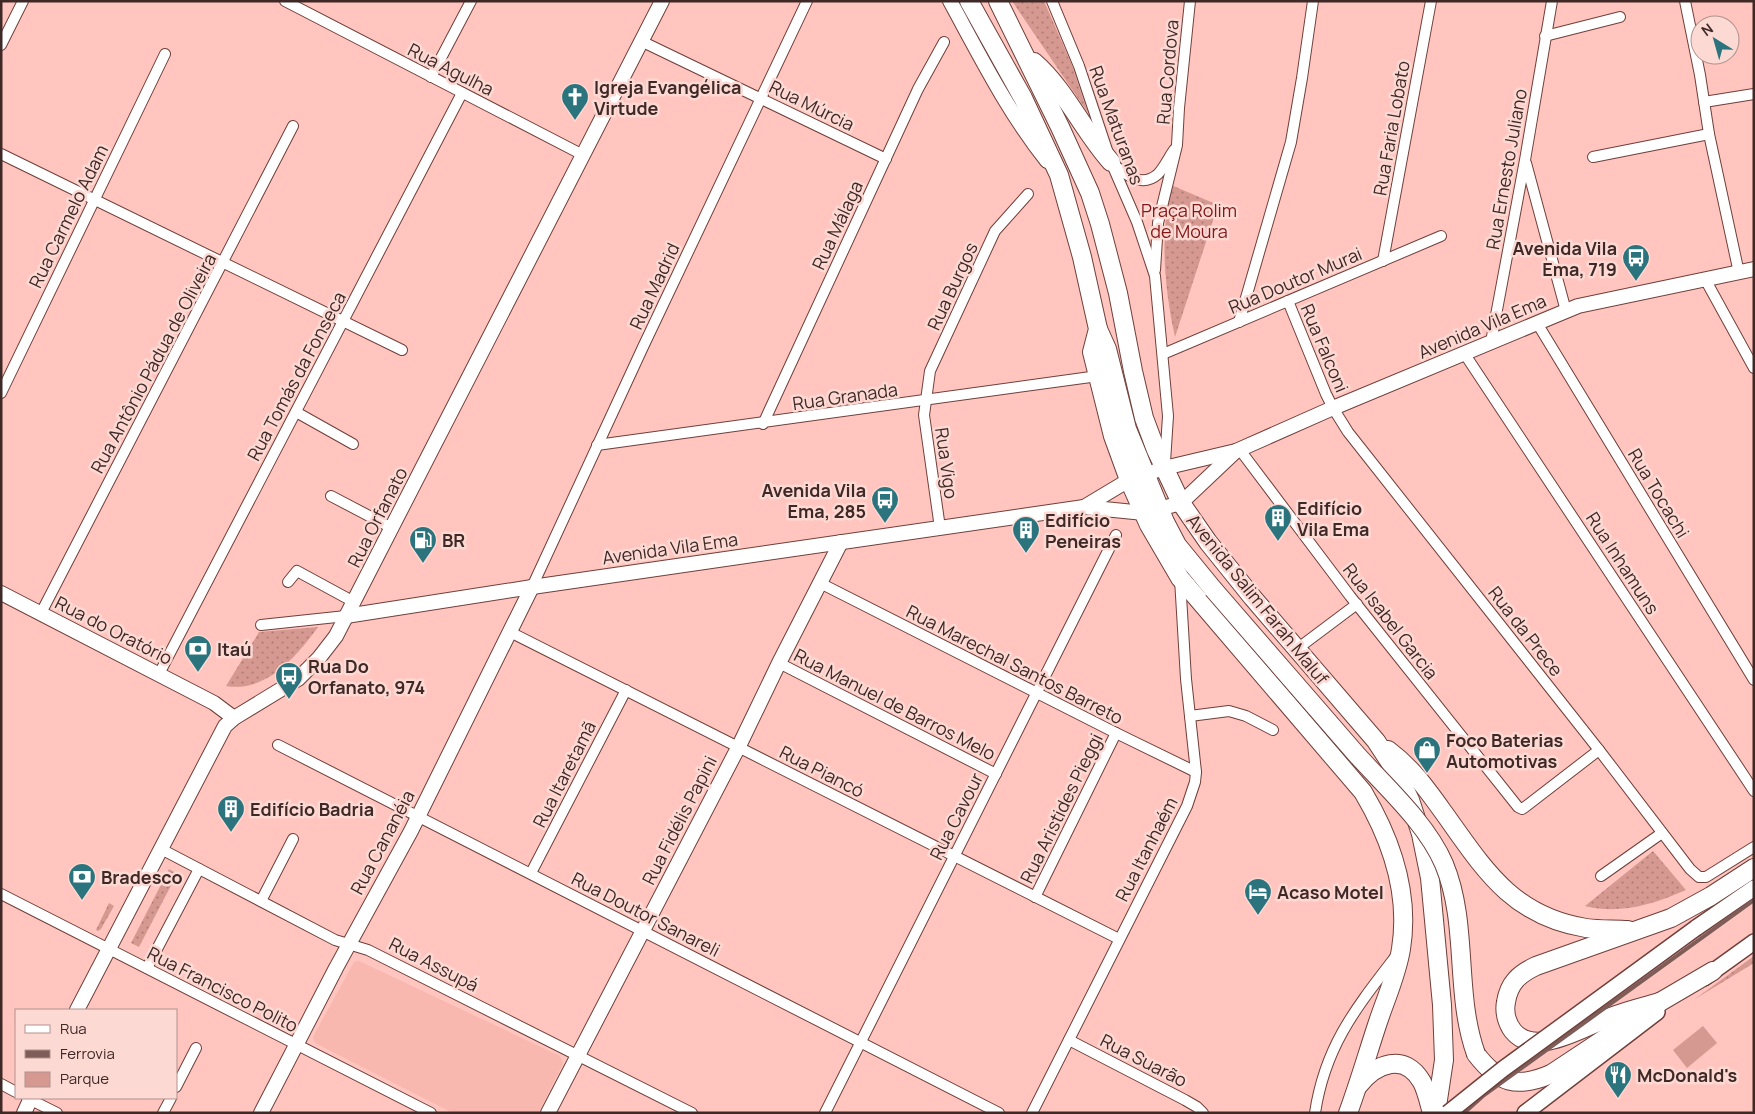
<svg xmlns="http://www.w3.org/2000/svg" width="1755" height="1114" font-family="Manrope,sans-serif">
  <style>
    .built { fill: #f8b7af }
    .green { fill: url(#green-dots) }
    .pitch { fill: #d69991 }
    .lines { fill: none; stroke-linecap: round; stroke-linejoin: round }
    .street-casing { stroke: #6f3f3a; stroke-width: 12 }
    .secondary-casing { stroke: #6f3f3a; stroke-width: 16 }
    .primary-casing { stroke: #6f3f3a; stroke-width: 18 }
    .highway-casing { stroke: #6f3f3a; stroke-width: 20 }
    .street { stroke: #fff; stroke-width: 10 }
    .secondary { stroke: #fff; stroke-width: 14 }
    .primary { stroke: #fff; stroke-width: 15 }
    .highway { stroke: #fff; stroke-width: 18 }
    .rail { stroke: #7e5c58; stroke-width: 4 }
    .primary-bridge-casing { stroke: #6f3f3a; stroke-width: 18; stroke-linecap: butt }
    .highway-bridge-casing { stroke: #6f3f3a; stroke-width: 20; stroke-linecap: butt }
    .primary-bridge { stroke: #fff; stroke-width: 15 }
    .highway-bridge { stroke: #fff; stroke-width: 18 }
    .labels { text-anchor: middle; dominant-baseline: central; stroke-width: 5; stroke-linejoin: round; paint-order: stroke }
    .street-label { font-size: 18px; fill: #3f2926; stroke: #fdd9d4 }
    .poi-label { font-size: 18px; font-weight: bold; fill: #3f2926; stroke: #fdd9d4; text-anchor: start }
    .park-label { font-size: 18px; fill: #821717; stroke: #fdd9d4 }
  </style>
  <defs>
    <pattern id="green-dots" width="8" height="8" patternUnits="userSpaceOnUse" patternTransform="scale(1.25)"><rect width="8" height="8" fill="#d69991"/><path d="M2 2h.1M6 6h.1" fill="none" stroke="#af7d76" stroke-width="1.8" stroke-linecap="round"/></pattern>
  </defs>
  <rect width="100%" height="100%" fill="#ffc5be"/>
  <polygon class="built" points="359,961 560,1056 563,1064 538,1113 453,1113 315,1043 313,1037 354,962"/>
  <g class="green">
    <polygon points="1012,1 1044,1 1072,65 1088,113"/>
    <path d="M 1171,185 L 1218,205 L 1175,337 C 1164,287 1160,235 1171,185 Z"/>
    <path d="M 318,627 C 297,656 266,693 226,686 L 259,632 Z"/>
    <path d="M 1653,851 L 1686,890 C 1654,904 1620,915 1585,906 Z"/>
    <polygon points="169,869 177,874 139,947 131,943"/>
    <polygon points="109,903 114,906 101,929 98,931 96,930"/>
    <polygon points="1754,956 1754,963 1695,999"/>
  </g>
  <polygon class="pitch" points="1703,1026 1717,1043 1687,1068 1673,1050"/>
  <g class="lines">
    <defs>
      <g id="street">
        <polyline points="285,1 583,155"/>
        <polyline points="1052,1 1079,66 1111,162 1137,222 1155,276 1168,416 1165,462"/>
        <polyline points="1685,1 1700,75 1709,134 1739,273"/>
        <polyline points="1545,36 1620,17"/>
        <polyline points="643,42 886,159"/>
        <polyline points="1,45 23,1"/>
        <polyline points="431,77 471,1"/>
        <polyline points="1704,102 1754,94"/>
        <polyline points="1,154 402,350"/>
        <polyline points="1593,157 1709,134"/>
        <path d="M 1112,163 C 1125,174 1141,189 1158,174 C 1164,168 1169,157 1174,150"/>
        <polyline points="1526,163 1566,311"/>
        <polyline points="1383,261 1431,1"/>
        <polyline points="1155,270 1158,223 1177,145 1179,108 1190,1"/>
        <polyline points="1705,279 1754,368"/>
        <polyline points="1288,301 1326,394 1333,408 1348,432 1599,750 1690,869 1699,877 1706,877 1754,847"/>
        <polyline points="1239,322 1291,142 1302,78 1313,1"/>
        <polyline points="1537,323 1754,680"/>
        <polyline points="1491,342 1525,160 1552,1"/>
        <polyline points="1464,353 1754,791"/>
        <polyline points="1163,354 1441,236"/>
        <polyline points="1,393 165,54"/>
        <polyline points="296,412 353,444"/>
        <polyline points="763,424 918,89 944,42"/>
        <polyline points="597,445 1098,376"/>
        <polyline points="1240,450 1350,596 1518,807 1522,809 1525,807 1599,750"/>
        <polyline points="331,496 392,528"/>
        <polyline points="940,528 924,415 930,371 995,231 1028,194"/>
        <polyline points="288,582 297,571 354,602"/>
        <polyline points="820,583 1116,733 1196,772"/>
        <polyline points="532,587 643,347 807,1"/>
        <polyline points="41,613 293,126"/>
        <polyline points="261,625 346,616"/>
        <polyline points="510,632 1119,939"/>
        <polyline points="1297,649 1357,604"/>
        <polyline points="779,663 996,774"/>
        <polyline points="159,674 462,93"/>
        <polyline points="1190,716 1229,711 1246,716 1273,730"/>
        <polyline points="278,745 999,1113"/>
        <polyline points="161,849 335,940 368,950 692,1113"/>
        <polyline points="531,873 626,690"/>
        <polyline points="1601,876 1662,833"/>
        <polyline points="1,894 431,1113"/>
        <polyline points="1035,897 1116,733"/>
        <polyline points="261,901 293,839"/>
        <polyline points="147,968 199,869"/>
        <polyline points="1069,1040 1185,1100 1197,1107 1203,1113"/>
        <polyline points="1,1084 16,1092"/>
        <polyline points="176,1087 196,1048"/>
        <polyline points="27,1098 57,1113"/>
        <polyline points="163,1113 171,1098"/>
        <polyline points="825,1113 1116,535"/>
        <polyline points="1032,1113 1187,806 1195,782 1196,772 1186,679 1180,579"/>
        <path d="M 1315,1113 C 1325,1046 1356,1008 1396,956"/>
      </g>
      <g id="secondary">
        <path d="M 950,1 C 980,56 1008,112 1047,161"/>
        <polyline points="1084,507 1129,480 1164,468 1236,451 1333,408 1578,306 1754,269"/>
        <polyline points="1,593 214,703 234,718"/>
        <polyline points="346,616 532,587 1084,507 1144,513 1181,503 1236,451"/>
        <polyline points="77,1010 225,726 234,718 298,679 319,658 336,636 662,1"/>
        <polyline points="24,1113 31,1098"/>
        <polyline points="261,1113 336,968 411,831 532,587"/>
        <polyline points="548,1113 739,746 779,663 841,542"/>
      </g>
      <g id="primary">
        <polyline points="1696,928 1754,888"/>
        <polyline points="1704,978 1754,942"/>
        <polyline points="1525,1113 1657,1012"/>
      </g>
      <g id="highway">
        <path d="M 969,1 L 1023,98 L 1059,175 L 1082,257 L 1098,329 L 1092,352 L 1113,436 L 1129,480 L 1149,525 L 1180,578 L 1363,792 C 1391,839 1410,893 1401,949 C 1397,974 1386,998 1378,1022 C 1368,1052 1359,1083 1348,1113"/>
        <polyline points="998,1 1060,127 1090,193 1100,224 1118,293 1133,371 1144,418 1156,450 1181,503 1208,542 1253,598 1376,741 1395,770 1410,800 1421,834 1430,878 1442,1005 1444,1060 1436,1113"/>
        <path d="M 1034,62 C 1066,90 1083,131 1111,162"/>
        <polyline points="1098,329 1107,349 1127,429 1165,522 1177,545 1213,589"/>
        <path d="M 1388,750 C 1412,768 1426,788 1444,813 C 1484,869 1512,916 1586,928 C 1600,930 1614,929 1628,930"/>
        <path d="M 1660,1002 C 1642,1007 1625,1011 1608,1018 C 1583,1027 1535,1058 1513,1031 C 1507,1023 1504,1012 1506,1002 C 1509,983 1519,974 1536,966 L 1671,918 L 1711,896 L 1754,868"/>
        <path d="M 1476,1054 C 1498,1083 1517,1089 1551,1074 L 1660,1002 L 1713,971"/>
        <path d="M 1358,1086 C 1376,1063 1405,1052 1422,1082 C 1427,1092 1429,1103 1432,1113"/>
      </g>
    </defs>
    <use href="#street" class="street-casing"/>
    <use href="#secondary" class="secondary-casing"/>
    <use href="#primary" class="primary-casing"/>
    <use href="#highway" class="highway-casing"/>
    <use href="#street" class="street"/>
    <use href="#secondary" class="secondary"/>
    <use href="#primary" class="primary"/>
    <use href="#highway" class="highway"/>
    <polyline class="rail" points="1464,1113 1483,1096 1754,900"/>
    <defs>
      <polyline id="primary-bridge" points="1448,1113 1503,1069 1696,928"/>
      <path id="highway-bridge" d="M 1213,589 C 1261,644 1309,700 1357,755 C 1386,787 1427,824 1444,864 C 1469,924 1454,993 1476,1054"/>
    </defs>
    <use href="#primary-bridge" class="primary-bridge-casing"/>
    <use href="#highway-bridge" class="highway-bridge-casing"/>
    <use href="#primary-bridge" class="primary-bridge"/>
    <use href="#highway-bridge" class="highway-bridge"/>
  </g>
  <defs>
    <symbol id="church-pin" viewBox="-11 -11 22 30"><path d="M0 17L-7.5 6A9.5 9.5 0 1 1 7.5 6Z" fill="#2c747d" stroke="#fdd9d4"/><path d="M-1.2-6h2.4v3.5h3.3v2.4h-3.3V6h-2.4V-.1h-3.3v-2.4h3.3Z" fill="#fff"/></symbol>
    <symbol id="bus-pin" viewBox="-11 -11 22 30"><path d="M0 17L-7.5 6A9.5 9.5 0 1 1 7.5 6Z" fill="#2c747d" stroke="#fdd9d4"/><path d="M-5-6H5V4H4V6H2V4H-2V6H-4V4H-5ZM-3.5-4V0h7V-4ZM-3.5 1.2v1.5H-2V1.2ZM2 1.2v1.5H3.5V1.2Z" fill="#fff"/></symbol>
    <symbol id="building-pin" viewBox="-11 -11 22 30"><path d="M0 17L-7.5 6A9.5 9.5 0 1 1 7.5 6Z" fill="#2c747d" stroke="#fdd9d4"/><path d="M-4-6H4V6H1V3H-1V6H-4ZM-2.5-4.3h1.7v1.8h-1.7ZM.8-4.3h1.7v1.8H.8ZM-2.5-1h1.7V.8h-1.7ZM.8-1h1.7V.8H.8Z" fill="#fff"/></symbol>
    <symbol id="fuel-pin" viewBox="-11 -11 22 30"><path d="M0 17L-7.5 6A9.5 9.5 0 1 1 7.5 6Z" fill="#2c747d" stroke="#fdd9d4"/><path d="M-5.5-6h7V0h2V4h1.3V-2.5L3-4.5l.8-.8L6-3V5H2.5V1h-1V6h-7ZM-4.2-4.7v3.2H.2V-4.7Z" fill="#fff"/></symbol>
    <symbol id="bank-pin" viewBox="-11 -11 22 30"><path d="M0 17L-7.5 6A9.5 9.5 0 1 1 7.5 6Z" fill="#2c747d" stroke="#fdd9d4"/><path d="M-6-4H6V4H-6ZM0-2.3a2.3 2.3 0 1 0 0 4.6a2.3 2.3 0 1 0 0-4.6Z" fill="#fff"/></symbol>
    <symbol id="shop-pin" viewBox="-11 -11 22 30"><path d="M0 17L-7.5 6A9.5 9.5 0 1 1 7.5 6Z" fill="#2c747d" stroke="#fdd9d4"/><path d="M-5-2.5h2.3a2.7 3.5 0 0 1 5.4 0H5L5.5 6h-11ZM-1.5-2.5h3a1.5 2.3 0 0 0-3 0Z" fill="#fff"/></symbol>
    <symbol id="hotel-pin" viewBox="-11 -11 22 30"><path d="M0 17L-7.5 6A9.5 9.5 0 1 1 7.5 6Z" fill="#2c747d" stroke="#fdd9d4"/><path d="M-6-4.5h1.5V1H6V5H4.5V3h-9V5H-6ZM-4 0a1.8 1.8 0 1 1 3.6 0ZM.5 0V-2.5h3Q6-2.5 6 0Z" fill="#fff"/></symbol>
    <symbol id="restaurant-pin" viewBox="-11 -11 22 30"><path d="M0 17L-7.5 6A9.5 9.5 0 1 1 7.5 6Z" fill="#2c747d" stroke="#fdd9d4"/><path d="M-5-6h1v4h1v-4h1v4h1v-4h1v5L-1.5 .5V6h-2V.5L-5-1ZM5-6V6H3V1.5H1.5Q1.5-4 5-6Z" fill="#fff"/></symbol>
  </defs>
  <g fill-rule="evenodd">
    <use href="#church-pin" x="559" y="81" width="32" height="43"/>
    <use href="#bus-pin" x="1620" y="242" width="32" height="43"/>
    <use href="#bus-pin" x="869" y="484" width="32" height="43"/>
    <use href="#building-pin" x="1262" y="502" width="32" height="43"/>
    <use href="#building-pin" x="1010" y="514" width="32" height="43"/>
    <use href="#fuel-pin" x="407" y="524" width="32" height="43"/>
    <use href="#bank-pin" x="182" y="633" width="32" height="43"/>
    <use href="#bus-pin" x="273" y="660" width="32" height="43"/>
    <use href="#shop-pin" x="1411" y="734" width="32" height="43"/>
    <use href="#building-pin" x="215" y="793" width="32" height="43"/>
    <use href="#bank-pin" x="66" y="861" width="32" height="43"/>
    <use href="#hotel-pin" x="1242" y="876" width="32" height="43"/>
    <use href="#restaurant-pin" x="1602" y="1059" width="32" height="43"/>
  </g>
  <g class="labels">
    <g class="street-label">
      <text transform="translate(451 69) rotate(27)">Rua Agulha</text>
      <text transform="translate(1167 72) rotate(-85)">Rua Cordova</text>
      <text transform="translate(812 105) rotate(26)">Rua Múrcia</text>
      <text transform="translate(1117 125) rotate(70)">Rua Maturanas</text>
      <text transform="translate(1391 128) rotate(-80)">Rua Faria Lobato</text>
      <text transform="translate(1506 169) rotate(-80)">Rua Ernesto Juliano</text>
      <text transform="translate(68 216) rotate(-64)">Rua Carmelo Adam</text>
      <text transform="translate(837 225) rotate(-65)">Rua Málaga</text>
      <text transform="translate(1295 280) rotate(-23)">Rua Doutor Murai</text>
      <text transform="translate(654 286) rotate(-65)">Rua Madrid</text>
      <text transform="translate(952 286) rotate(-65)">Rua Burgos</text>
      <text transform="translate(1482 326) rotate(-23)">Avenida Vila Ema</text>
      <text transform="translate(1325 348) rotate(67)">Rua Falconi</text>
      <text transform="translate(153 363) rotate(-62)">Rua Antônio Pádua de Oliveira</text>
      <text transform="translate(296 376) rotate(-62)">Rua Tomás da Fonseca</text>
      <text transform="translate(845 396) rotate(-8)">Rua Granada</text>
      <text transform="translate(947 463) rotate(82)">Rua Vigo</text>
      <text transform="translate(1659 493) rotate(59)">Rua Tocachi</text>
      <text transform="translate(377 517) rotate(-63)">Rua Orfanato</text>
      <text transform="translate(670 548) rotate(-8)">Avenida Vila Ema</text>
      <text transform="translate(1623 563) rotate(57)">Rua Inhamuns</text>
      <text transform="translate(1258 599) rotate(51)">Avenida Salim Farah Maluf</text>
      <text transform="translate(1391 621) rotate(52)">Rua Isabel Garcia</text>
      <text transform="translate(114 630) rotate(27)">Rua do Oratório</text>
      <text transform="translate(1526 631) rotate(52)">Rua da Prece</text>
      <text transform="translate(1015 664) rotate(27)">Rua Marechal Santos Barreto</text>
      <text transform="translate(895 704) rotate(27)">Rua Manuel de Barros Melo</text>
      <text transform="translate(822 771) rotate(27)">Rua Piancó</text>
      <text transform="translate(564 774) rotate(-63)">Rua Itaretamã</text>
      <text transform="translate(1061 808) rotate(-64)">Rua Aristides Pieggi</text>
      <text transform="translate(956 816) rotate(-63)">Rua Cavour</text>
      <text transform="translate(679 820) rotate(-63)">Rua Fidélis Papini</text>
      <text transform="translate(382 842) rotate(-62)">Rua Cananéia</text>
      <text transform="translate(1146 849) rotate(-63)">Rua Itanhaém</text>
      <text transform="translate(646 914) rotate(27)">Rua Doutor Sanareli</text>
      <text transform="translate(434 964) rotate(27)">Rua Assupá</text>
      <text transform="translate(223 989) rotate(27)">Rua Francisco Polito</text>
      <text transform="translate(1144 1060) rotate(27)">Rua Suarão</text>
    </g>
    <g class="poi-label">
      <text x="594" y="87">Igreja Evangélica<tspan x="594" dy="21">Virtude</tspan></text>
      <text x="1617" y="248" text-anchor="end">Avenida Vila<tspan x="1617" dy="21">Ema, 719</tspan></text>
      <text x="866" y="490" text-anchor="end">Avenida Vila<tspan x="866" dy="21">Ema, 285</tspan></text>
      <text x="1297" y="508">Edifício<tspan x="1297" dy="21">Vila Ema</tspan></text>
      <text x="1045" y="520">Edifício<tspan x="1045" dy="21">Peneiras</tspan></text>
      <text x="442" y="540">BR</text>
      <text x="217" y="649">Itaú</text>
      <text x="308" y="666">Rua Do<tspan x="308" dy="21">Orfanato, 974</tspan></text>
      <text x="1446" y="740">Foco Baterias<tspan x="1446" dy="21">Automotivas</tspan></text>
      <text x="250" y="809">Edifício Badria</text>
      <text x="101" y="877">Bradesco</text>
      <text x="1277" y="892">Acaso Motel</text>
      <text x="1637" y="1075">McDonald's</text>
    </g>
    <g class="park-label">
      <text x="1189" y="210">Praça Rolim<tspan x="1189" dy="21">de Moura</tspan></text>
    </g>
  </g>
  <rect width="1755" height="1114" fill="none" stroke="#3f2926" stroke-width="5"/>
  <rect x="15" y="1009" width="162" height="90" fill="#fdd9d4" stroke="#b1938e"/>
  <rect x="25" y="1025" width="25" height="8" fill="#ffffff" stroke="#b1938e"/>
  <text x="60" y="1034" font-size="15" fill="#3f2926">Rua</text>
  <rect x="25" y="1050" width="25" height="8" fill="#7e5c58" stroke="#b1938e"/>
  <text x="60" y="1059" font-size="15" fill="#3f2926">Ferrovia</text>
  <rect x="25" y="1072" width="25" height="15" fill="#d69991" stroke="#b1938e"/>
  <text x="60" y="1084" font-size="15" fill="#3f2926">Parque</text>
  <g transform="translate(1715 40) rotate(323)"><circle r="24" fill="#fdd9d4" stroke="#b1938e"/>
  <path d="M0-4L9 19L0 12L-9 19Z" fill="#2c747d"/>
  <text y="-8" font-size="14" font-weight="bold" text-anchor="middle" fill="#3f2926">N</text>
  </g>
</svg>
